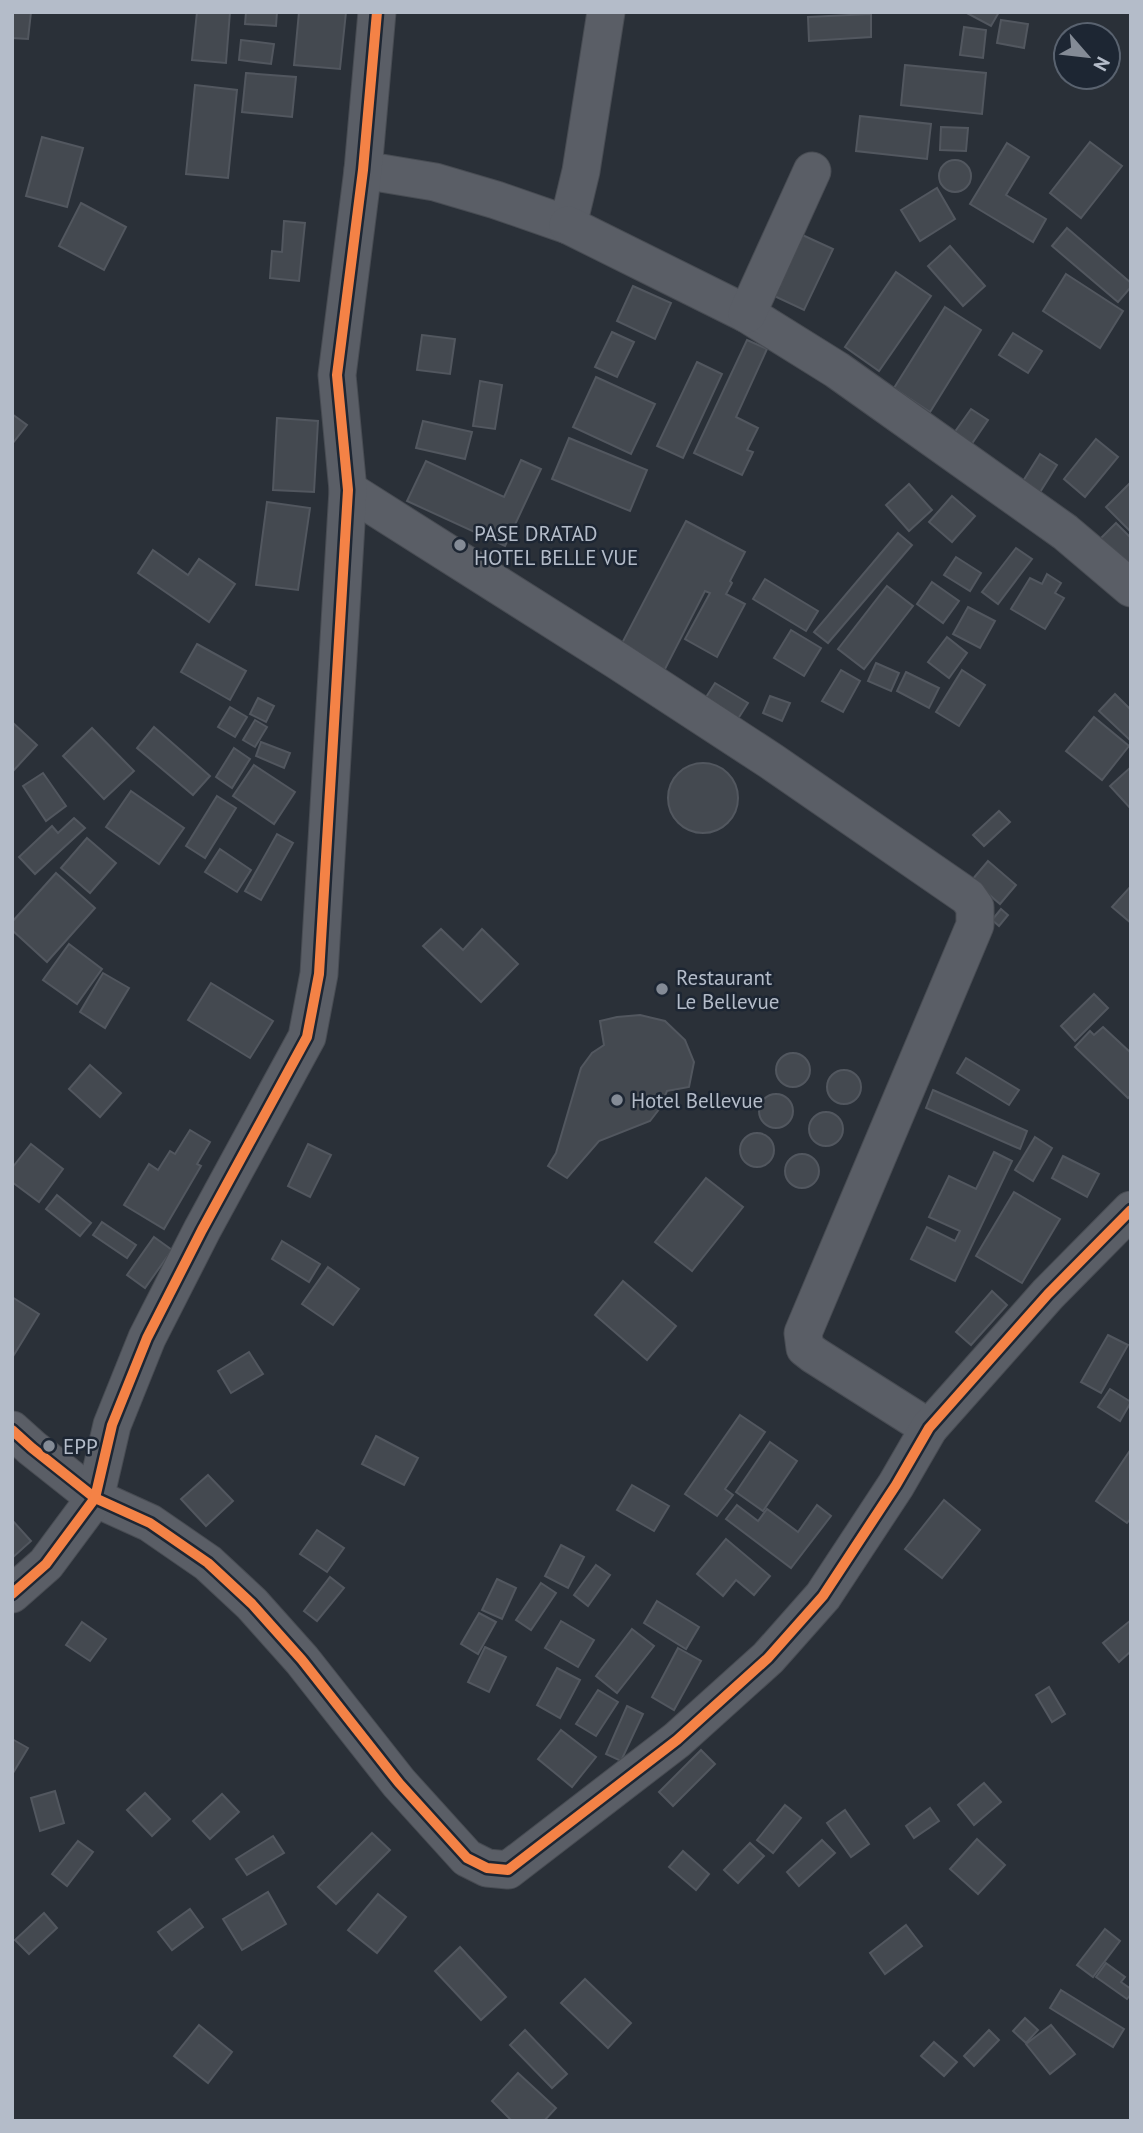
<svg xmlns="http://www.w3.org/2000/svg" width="1143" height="2133" font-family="'PT Sans',sans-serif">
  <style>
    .building { fill: #444950; stroke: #52575f; stroke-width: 2 }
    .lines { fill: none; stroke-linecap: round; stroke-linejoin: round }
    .street-casing { stroke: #484c53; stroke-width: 39 }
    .street { stroke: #5a5e66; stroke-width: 37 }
    .cycleway-casing { stroke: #1d2633; stroke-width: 15 }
    .cycleway { stroke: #f48246; stroke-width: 10 }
    .poi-dot { fill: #848b96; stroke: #1d2633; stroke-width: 2.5 }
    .labels { text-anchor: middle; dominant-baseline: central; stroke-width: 5; stroke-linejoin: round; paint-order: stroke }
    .poi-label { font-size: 21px; fill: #b4bcc9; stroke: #1d2633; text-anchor: start }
  </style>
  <rect width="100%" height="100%" fill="#2a3038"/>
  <g class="building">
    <polygon points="12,12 31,12 28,39 12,38"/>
    <polygon points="197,12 230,12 226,63 192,60"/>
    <polygon points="246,12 277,12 276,26 245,24"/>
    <polygon points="299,12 346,12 340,69 294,65"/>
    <polygon points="965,12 999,12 991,26"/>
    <polygon points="871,14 871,37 809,41 808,17"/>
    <polygon points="1001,20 1028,24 1024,48 997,43"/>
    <polygon points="964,27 986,30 983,58 960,55"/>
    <polygon points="241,40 274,44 271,64 239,60"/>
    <polygon points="905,65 986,73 982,114 901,105"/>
    <polygon points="246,73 296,77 292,117 242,112"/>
    <polygon points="195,85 237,90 228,178 186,174"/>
    <polygon points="860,116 931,124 927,159 856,151"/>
    <polygon points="941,127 968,128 966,151 940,150"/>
    <polygon points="42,137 83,148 67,207 26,196"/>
    <polygon points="1090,142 1122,166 1081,218 1050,193"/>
    <polygon points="1007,143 1029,157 1006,195 1046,219 1033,242 970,204"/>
    <circle cx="955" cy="176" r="16"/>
    <polygon points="937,188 955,219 920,241 901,210"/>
    <polygon points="81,203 126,227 104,270 59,246"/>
    <polygon points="284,221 305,223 299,281 270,278 272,251 282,252"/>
    <polygon points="1067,228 1131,283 1131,287 1118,302 1052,246"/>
    <polygon points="798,233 833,249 804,310 770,294"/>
    <polygon points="950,246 985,286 963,306 928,266"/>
    <polygon points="896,272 931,296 879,371 845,347"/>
    <polygon points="1066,274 1123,311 1100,348 1043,311"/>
    <polygon points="633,286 671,303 655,339 617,321"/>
    <polygon points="945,307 981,330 930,412 894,388"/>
    <polygon points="612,332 634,342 617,377 595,367"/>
    <polygon points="1013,333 1042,351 1028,373 999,355"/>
    <polygon points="422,335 455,339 450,374 417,370"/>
    <polygon points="747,340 767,349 736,417 758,428 747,450 753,452 742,475 694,453"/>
    <polygon points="697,362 722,374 683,458 657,446"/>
    <polygon points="596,377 655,404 631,454 573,427"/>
    <polygon points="480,381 502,385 495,429 473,426"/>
    <polygon points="971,409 988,420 971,445 954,433"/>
    <polygon points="12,414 27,425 12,444"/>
    <polygon points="277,418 318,421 314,492 273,490"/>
    <polygon points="423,421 472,432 465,459 416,448"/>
    <polygon points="569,438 647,470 630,511 552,479"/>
    <polygon points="1096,439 1118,457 1085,497 1064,479"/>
    <polygon points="1040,454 1057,465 1037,497 1020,486"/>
    <polygon points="521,460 541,469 505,546 407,501 426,461 504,497"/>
    <polygon points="1131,482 1131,532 1106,507"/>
    <polygon points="909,484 932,510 909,531 886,505"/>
    <polygon points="952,496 975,516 952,542 929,522"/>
    <polygon points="267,502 310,508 298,590 256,585"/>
    <polygon points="686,521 745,552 730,581 732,583 726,594 745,604 717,657 685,639 710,593 705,591 664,671 620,647"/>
    <polygon points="1116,523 1131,538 1131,571 1099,540"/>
    <polygon points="898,533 912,545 828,643 814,632"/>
    <polygon points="1016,548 1032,559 998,604 982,592"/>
    <polygon points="153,550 188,575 199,559 235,584 209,622 138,573"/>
    <polygon points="956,557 981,573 970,591 944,575"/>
    <polygon points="1047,574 1061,583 1055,593 1064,598 1045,629 1011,609 1030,578 1042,584"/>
    <polygon points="765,579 818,611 806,631 753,599"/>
    <polygon points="932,582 959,601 943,623 917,604"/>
    <polygon points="887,586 913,606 864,669 838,649"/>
    <polygon points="968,607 995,621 980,648 953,634"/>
    <polygon points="791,630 821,648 804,676 774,658"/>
    <polygon points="947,637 967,653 949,678 928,662"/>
    <polygon points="197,644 246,671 230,700 181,672"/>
    <polygon points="876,663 899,673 891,691 868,681"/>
    <polygon points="841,670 860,681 843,712 822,701"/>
    <polygon points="962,670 985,685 959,726 936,712"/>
    <polygon points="906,672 939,688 929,708 897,691"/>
    <polygon points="715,683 748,703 736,722 703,702"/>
    <polygon points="1115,694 1131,710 1131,741 1099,711"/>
    <polygon points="770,696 790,703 782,721 763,713"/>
    <polygon points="258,698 274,706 266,722 250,714"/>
    <polygon points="230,707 247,717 235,737 218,727"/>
    <polygon points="1094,717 1129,746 1102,780 1066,751"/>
    <polygon points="255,720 267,727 255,747 243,740"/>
    <polygon points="12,722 37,745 14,770 12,768"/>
    <polygon points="154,727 210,776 193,795 137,748"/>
    <polygon points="92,728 134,771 104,799 63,756"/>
    <polygon points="261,742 290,753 284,768 256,756"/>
    <polygon points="234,748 250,759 232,788 216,777"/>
    <circle cx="703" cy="798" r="35"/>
    <polygon points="254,765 295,792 274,824 233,796"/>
    <polygon points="1131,767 1131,809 1110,786"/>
    <polygon points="43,773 66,806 46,821 23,786"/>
    <polygon points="131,791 184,828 159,864 106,827"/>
    <polygon points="217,796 236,808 205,858 186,846"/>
    <polygon points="999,811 1010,822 984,846 973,835"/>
    <polygon points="74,818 85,828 35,874 19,857 52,826 58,833"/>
    <polygon points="277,834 293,843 261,900 245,891"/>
    <polygon points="87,838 116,863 90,893 61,868"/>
    <polygon points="220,849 251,870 237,892 205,872"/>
    <polygon points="988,861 1016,885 1000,904 972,880"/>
    <polygon points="56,873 95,908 47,962 12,930 12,922"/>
    <polygon points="1131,886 1131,923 1112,907"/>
    <polygon points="1001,909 1008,915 999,926 992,920"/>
    <polygon points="441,929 463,950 482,929 518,964 481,1002 423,946"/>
    <polygon points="69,944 102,969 77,1004 43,980"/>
    <polygon points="103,973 129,988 105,1028 80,1012"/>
    <polygon points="211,983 273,1021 250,1058 188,1020"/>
    <polygon points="1094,994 1108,1008 1075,1041 1061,1026"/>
    <polygon points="640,1015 665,1021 685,1040 694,1062 689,1087 667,1091 660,1108 650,1121 599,1141 567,1178 548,1166 556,1153 581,1068 592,1053 604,1045 600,1021 617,1017"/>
    <polygon points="1103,1027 1131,1053 1131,1095 1128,1098 1075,1047 1090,1031 1094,1035"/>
    <circle cx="793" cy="1070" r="17"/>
    <polygon points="966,1058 1019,1090 1009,1105 957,1073"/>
    <polygon points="90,1065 121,1093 100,1117 69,1089"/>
    <circle cx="844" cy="1087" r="17"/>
    <polygon points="933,1090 1027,1131 1020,1149 926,1108"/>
    <circle cx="776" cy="1111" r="17"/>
    <circle cx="826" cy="1129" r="17"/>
    <polygon points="190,1130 210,1142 197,1164 201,1166 164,1229 124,1205 149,1164 158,1170 170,1151 175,1154"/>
    <circle cx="757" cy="1150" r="17"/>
    <polygon points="1035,1137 1052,1148 1033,1181 1015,1170"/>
    <polygon points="31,1144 63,1169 39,1202 12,1182 12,1168"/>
    <polygon points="308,1144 331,1155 310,1197 288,1186"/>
    <polygon points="994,1152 1012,1161 955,1281 911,1259 927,1227 955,1241 960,1231 929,1217 949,1176 976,1189"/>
    <circle cx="802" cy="1171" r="17"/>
    <polygon points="1063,1156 1099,1174 1087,1197 1052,1178"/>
    <polygon points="706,1178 743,1207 692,1271 655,1242"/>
    <polygon points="1014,1192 1060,1219 1022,1283 976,1256"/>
    <polygon points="57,1195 91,1223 80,1236 46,1209"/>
    <polygon points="102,1222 136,1245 127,1258 93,1235"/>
    <polygon points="154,1237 172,1250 145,1288 127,1275"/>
    <polygon points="282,1241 320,1264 309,1282 272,1259"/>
    <polygon points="328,1267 359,1289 333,1325 302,1304"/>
    <polygon points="623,1281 676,1326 647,1360 595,1315"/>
    <polygon points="992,1291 1007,1305 971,1345 956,1332"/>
    <polygon points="12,1297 39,1314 12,1358"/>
    <polygon points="1108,1335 1128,1345 1101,1393 1081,1382"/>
    <polygon points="249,1352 263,1374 231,1393 218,1371"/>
    <polygon points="1110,1389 1131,1402 1120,1421 1098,1407"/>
    <polygon points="740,1415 765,1432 725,1489 733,1495 717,1516 685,1494"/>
    <polygon points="376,1436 418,1458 404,1485 362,1464"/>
    <polygon points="770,1442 797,1461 763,1511 736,1492"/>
    <polygon points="1131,1449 1131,1518 1127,1523 1096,1501"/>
    <polygon points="208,1475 233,1501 206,1526 181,1499"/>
    <polygon points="632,1485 669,1506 654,1531 617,1510"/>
    <polygon points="944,1500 980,1530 942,1578 905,1549"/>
    <polygon points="737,1505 758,1521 767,1509 798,1532 817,1505 831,1516 791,1568 726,1519"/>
    <polygon points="12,1520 31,1541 12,1558"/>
    <polygon points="317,1530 344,1548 327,1572 300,1554"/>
    <polygon points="726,1539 770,1576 754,1595 736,1580 723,1596 697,1574"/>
    <polygon points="561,1545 584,1557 568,1588 545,1576"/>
    <polygon points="596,1565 610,1575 588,1606 574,1595"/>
    <polygon points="330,1577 344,1588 317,1621 304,1611"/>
    <polygon points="497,1579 516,1588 502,1619 482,1610"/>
    <polygon points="541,1583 556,1593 531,1630 516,1620"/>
    <polygon points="657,1601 699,1627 686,1649 644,1623"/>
    <polygon points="479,1613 496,1622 478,1654 461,1644"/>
    <polygon points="1131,1620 1131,1651 1119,1662 1103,1643"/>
    <polygon points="561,1621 594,1640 578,1667 545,1648"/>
    <polygon points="82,1622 106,1639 90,1661 66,1645"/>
    <polygon points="632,1629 654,1646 617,1693 596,1676"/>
    <polygon points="485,1647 506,1657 489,1692 468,1682"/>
    <polygon points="678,1648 701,1661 674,1710 652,1697"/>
    <polygon points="557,1668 580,1680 560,1718 537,1705"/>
    <polygon points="1049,1687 1065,1714 1052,1722 1036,1695"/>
    <polygon points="598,1690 618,1702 596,1736 576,1724"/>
    <polygon points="627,1706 643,1714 621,1761 606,1754"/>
    <polygon points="561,1730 596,1757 572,1787 538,1759"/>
    <polygon points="12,1739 28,1748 13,1773 12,1773"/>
    <polygon points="701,1750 715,1764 673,1806 659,1792"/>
    <polygon points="984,1783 1001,1802 974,1825 958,1805"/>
    <polygon points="55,1791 64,1823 40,1831 31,1798"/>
    <polygon points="145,1793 170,1819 152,1836 127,1810"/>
    <polygon points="222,1794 239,1812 210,1839 193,1821"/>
    <polygon points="785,1805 801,1818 773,1853 757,1840"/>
    <polygon points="930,1808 939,1821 914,1838 906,1826"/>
    <polygon points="845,1810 869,1844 851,1857 827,1823"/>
    <polygon points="372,1833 390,1850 336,1904 318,1887"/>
    <polygon points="273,1836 284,1853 247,1875 236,1859"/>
    <polygon points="977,1839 1005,1865 978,1894 950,1869"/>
    <polygon points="822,1840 835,1853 799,1886 787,1872"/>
    <polygon points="78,1841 93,1852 67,1886 52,1874"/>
    <polygon points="750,1843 764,1856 738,1883 724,1870"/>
    <polygon points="683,1851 709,1874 696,1890 669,1867"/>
    <polygon points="268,1892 286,1924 242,1950 223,1919"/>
    <polygon points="378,1894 406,1917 377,1953 348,1930"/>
    <polygon points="190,1909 203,1927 172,1950 158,1932"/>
    <polygon points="44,1913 57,1928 29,1954 15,1940"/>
    <polygon points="906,1925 922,1946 885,1974 870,1953"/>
    <polygon points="1105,1929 1120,1941 1093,1977 1077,1965"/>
    <polygon points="460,1947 506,1997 481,2020 435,1971"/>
    <polygon points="1106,1963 1125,1977 1121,1982 1131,1989 1131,1994 1127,1999 1096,1977"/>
    <polygon points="585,1979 631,2023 608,2048 561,2003"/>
    <polygon points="1061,1990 1124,2029 1113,2047 1050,2008"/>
    <polygon points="1025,2018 1038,2030 1026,2043 1013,2031"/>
    <polygon points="199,2025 232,2052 208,2083 174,2056"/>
    <polygon points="1051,2025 1075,2054 1050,2074 1026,2044"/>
    <polygon points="525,2030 567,2074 552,2088 510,2045"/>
    <polygon points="989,2030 999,2040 974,2066 964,2056"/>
    <polygon points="934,2042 957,2062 944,2076 921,2056"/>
    <polygon points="518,2073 556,2108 544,2121 512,2121 492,2101"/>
  </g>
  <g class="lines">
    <defs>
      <g id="street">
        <polyline points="363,170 435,182 496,200 568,225 581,171 606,12"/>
        <polyline points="568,225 747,314 837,370 1065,532 1131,588"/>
        <polyline points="747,314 812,171"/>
        <polyline points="348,490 618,661 771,761 968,897 975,907 975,925 803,1333 805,1348 814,1355 929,1428"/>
        <polyline points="12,1430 32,1448 95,1498 150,1523 208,1563 252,1604 302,1660 399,1783 467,1858 487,1868 508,1870 677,1740 768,1658 823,1596 896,1485 929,1428 1048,1294 1131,1210"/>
        <polyline points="12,1594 46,1564 95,1498 112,1425 147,1338 202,1230 307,1037 319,974 348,490 337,375 363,170 377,12"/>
      </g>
    </defs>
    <use href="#street" class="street-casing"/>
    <use href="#street" class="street"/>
    <defs>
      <g id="cycleway">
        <polyline points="12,1430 32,1448 95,1498 150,1523 208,1563 252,1604 302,1660 399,1783 467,1858 487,1868 508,1870 677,1740 768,1658 823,1596 896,1485 929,1428 1048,1294 1131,1210"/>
        <polyline points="12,1594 46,1564 95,1498 112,1425 147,1338 202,1230 307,1037 319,974 348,490 337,375 363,170 377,12"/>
      </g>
    </defs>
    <use href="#cycleway" class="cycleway-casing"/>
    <use href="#cycleway" class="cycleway"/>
  </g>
  <g class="poi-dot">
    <circle cx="460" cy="545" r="7"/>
    <circle cx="662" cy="989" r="7"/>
    <circle cx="617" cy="1100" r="7"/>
    <circle cx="49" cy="1446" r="7"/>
  </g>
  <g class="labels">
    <g class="poi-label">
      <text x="474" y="533">PASE DRATAD<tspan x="474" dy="24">HOTEL BELLE VUE</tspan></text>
      <text x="676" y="977">Restaurant<tspan x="676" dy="24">Le Bellevue</tspan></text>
      <text x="631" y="1100">Hotel Bellevue</text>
      <text x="63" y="1446">EPP</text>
    </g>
  </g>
  <rect width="1143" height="2133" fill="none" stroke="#b4bcc9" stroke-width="28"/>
  <g transform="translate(1087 56) rotate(118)"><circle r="33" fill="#1d2633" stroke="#59626f" stroke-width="2"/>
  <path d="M0-5L12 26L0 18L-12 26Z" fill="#848b96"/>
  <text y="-10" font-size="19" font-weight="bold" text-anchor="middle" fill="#b4bcc9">N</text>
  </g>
</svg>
